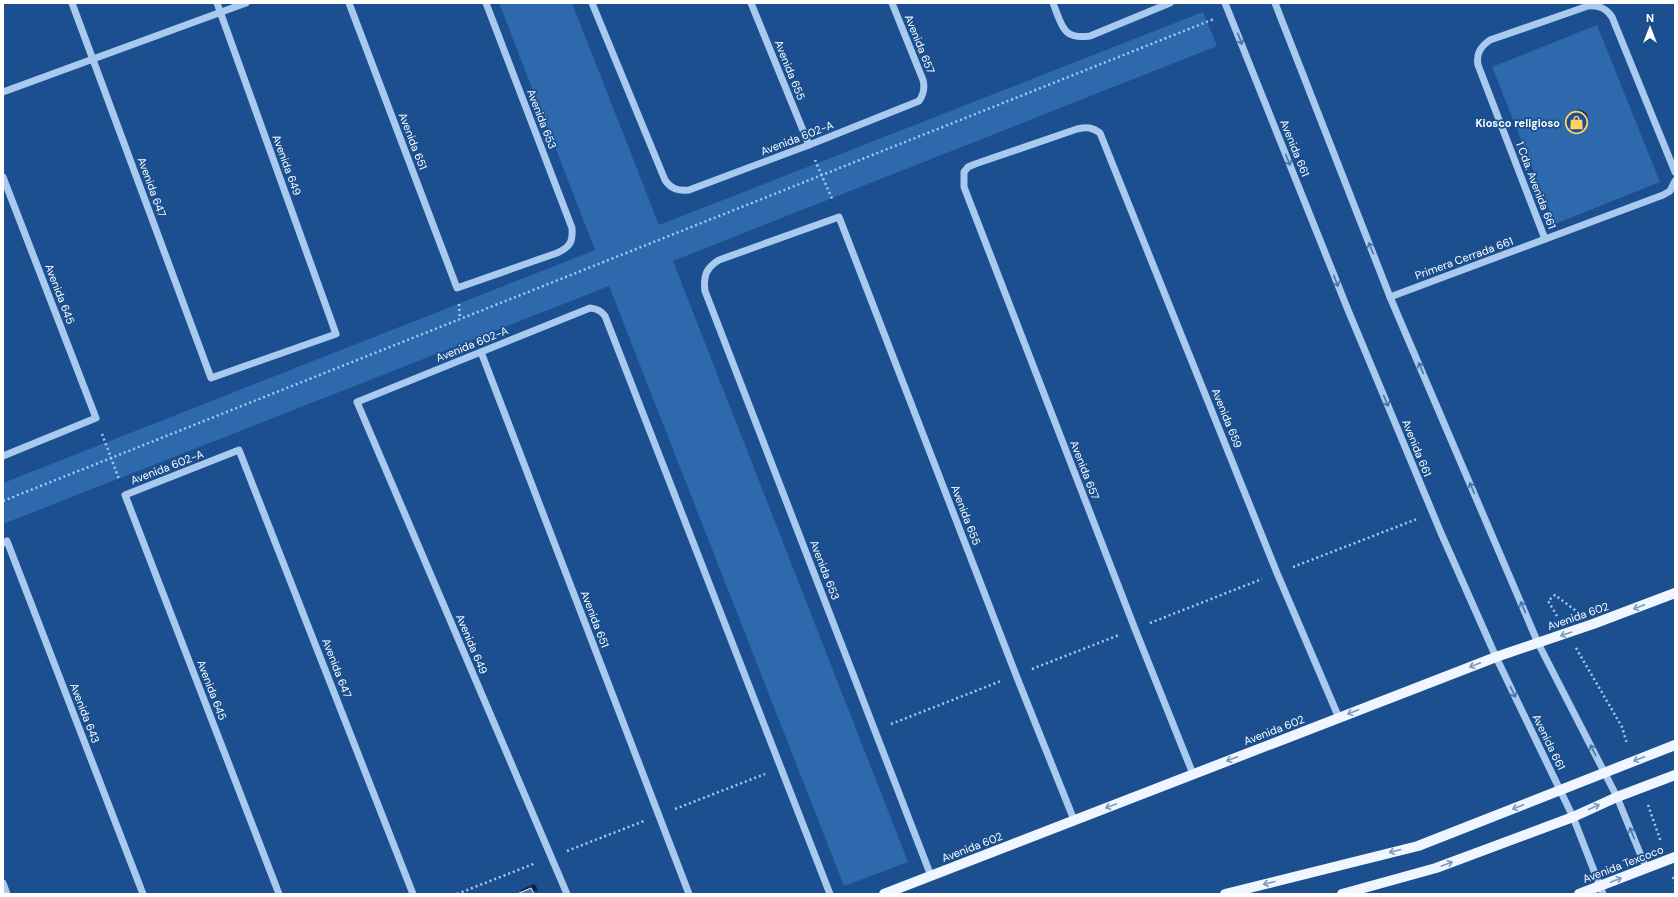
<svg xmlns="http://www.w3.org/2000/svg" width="1678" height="897" font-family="'DM Sans',sans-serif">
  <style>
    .green { fill: #2e69ad }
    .building { fill: url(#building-back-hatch); stroke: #cfe3fa; filter: url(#shadow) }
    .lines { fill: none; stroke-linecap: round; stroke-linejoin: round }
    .path { stroke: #a9c9ee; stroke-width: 2.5; stroke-dasharray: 2 3; stroke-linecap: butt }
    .minor { stroke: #a9c9ee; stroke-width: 7 }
    .major { stroke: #f0f6ff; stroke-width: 10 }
    .oneway { stroke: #4674ac }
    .oneway2 { stroke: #7b9ac1 }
    .labels { text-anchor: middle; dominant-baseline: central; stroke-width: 3.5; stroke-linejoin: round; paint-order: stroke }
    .street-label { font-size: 11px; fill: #fff; stroke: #1b4f8f }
    .poi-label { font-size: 11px; font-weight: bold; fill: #fff; stroke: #1b4f8f; text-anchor: end }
  </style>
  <defs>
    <pattern id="building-back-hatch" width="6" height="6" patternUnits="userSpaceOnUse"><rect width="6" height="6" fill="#4478b7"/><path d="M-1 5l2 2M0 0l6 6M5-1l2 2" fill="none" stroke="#486282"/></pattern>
    <filter id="shadow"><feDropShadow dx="3.5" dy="-3.5" stdDeviation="0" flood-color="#0009"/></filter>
  </defs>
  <rect width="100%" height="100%" fill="#1b4f8f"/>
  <g class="green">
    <polygon points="499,3 572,3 659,225 1203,12 1217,46 673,261 908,862 844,886 609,286 3,524 3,483 595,250"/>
    <polygon points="1597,25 1660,182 1555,224 1492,67"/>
  </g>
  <g class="building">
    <circle cx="1576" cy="122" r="8"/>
    <polygon points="531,888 534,894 517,894"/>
  </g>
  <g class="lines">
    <g class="path">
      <polyline points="815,160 833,201"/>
      <polyline points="459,304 460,319"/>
      <polyline points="102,434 119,479"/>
      <polyline points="3,501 1214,19"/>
      <polyline points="1293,567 1417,519"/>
      <polyline points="1557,616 1548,601 1555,595 1576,611"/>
      <polyline points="1150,623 1262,579"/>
      <polyline points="1576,648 1622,727 1627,744"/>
      <polyline points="1032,669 1119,635"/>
      <polyline points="891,724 1001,681"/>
      <polyline points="1648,805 1661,842"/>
      <polyline points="675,809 765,774"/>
      <polyline points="567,851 644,821"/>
      <polyline points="1673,877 1675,883"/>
      <polyline points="457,894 536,863"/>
    </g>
    <g class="minor">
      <polyline points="72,3 211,378 336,334 217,3"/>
      <path d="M 349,3 L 457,288 L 557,253 C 570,247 573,242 572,228 L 486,3"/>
      <path d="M 592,3 L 665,180 C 671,189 678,191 689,190 L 809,145 L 919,101 C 924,94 925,88 923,80 L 892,3"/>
      <polyline points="751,3 809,145"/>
      <path d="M 1053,3 C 1062,25 1062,40 1090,36 L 1170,3"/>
      <polyline points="1225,3 1348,310 1441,533 1496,657 1573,817 1603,894"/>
      <polyline points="1275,3 1390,297 1538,643 1617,797 1646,868"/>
      <polyline points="3,92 246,3"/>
      <polyline points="3,177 96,418 3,456"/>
      <path d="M 1545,239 L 1478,65 C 1476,54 1480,47 1490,40 L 1588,6 C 1599,5 1606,8 1612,17 L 1675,172"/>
      <polyline points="1390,297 1663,195 1670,191 1675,181"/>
      <polyline points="481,352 689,894"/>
      <polyline points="3,543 7,541 143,894"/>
      <path d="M 1193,774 L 1135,629 L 964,187 L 964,172 L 968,167 L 975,164 L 1077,129 C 1087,127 1092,127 1100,133 L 1277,573 L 1339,718"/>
      <path d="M 931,876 L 705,291 C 703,276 706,268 719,260 L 839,217 L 1016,675 L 1074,820"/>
      <polyline points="3,883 7,894"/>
      <polyline points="279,894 125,495 239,450 413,894"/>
      <path d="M 567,894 L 357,402 L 590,308 C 598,309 601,311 605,316 L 830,894"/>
    </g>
    <g class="major">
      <polyline points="884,894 1496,657 1593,624 1675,593"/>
      <polyline points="1225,894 1418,846 1675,745"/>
      <polyline points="1342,894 1436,868 1573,817 1617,797 1675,775"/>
      <polyline points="1579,894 1675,857"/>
    </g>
  </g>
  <defs><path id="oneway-shaft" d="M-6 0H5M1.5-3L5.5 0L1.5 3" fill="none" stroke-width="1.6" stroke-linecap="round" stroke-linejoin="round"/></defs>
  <g class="oneway">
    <use href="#oneway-shaft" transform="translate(1240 39) rotate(68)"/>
    <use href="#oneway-shaft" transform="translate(1288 160) rotate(68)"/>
    <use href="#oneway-shaft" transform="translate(1371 248) rotate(-112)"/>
    <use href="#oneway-shaft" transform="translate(1336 281) rotate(68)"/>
    <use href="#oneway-shaft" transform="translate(1421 368) rotate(-113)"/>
    <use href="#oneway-shaft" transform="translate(1386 401) rotate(68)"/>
    <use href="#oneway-shaft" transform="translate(1472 488) rotate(-113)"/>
    <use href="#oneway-shaft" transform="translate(1523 607) rotate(-113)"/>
    <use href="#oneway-shaft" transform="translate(1513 692) rotate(64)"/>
    <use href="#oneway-shaft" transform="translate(1593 750) rotate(-117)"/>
    <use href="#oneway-shaft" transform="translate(1632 833) rotate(-112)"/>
  </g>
  <g class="oneway2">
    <use href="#oneway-shaft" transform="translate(1639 607) rotate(159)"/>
    <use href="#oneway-shaft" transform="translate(1566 634) rotate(161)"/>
    <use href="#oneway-shaft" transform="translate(1475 665) rotate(159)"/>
    <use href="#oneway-shaft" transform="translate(1353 712) rotate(159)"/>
    <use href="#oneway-shaft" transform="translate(1232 759) rotate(159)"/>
    <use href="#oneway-shaft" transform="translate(1639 759) rotate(159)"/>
    <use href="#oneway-shaft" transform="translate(1111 806) rotate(159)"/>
    <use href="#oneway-shaft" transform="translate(1518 807) rotate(159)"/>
    <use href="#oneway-shaft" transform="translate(1594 807) rotate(-24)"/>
    <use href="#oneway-shaft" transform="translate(1395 851) rotate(166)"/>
    <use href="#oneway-shaft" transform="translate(1447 864) rotate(-20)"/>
    <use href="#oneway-shaft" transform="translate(1616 880) rotate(-21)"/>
    <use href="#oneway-shaft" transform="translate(1269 883) rotate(166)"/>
  </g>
  <defs>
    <symbol id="shop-ring" viewBox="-11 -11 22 22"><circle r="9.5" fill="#1b4f8f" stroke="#ffd166" stroke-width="1.5"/><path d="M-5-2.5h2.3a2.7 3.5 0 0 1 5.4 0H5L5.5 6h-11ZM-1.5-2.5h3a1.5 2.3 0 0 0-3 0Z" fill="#ffd166"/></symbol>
  </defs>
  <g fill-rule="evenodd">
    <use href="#shop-ring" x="1564" y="110" width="25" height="25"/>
  </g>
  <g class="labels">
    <g class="street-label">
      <text transform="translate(920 44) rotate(68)">Avenida 657</text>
      <text transform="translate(790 70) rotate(68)">Avenida 655</text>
      <text transform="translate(542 119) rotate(69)">Avenida 653</text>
      <text transform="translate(797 138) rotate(-21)">Avenida 602-A</text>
      <text transform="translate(413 141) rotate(69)">Avenida 651</text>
      <text transform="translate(1295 148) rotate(68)">Avenida 661</text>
      <text transform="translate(287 165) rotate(70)">Avenida 649</text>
      <text transform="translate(1536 185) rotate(69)">1 Cda. Avenida 661</text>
      <text transform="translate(152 187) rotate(70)">Avenida 647</text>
      <text transform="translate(1464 258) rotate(-20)">Primera Cerrada 661</text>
      <text transform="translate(60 294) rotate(69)">Avenida 645</text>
      <text transform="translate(472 344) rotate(-22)">Avenida 602-A</text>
      <text transform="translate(1227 418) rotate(68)">Avenida 659</text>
      <text transform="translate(1417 448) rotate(68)">Avenida 661</text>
      <text transform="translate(167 467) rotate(-21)">Avenida 602-A</text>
      <text transform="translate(1085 470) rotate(69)">Avenida 657</text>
      <text transform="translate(966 515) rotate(69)">Avenida 655</text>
      <text transform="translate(825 570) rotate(69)">Avenida 653</text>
      <text transform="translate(1578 616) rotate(-19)">Avenida 602</text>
      <text transform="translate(595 619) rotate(69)">Avenida 651</text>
      <text transform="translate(472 644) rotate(67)">Avenida 649</text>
      <text transform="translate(337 668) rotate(69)">Avenida 647</text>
      <text transform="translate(212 690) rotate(69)">Avenida 645</text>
      <text transform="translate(85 713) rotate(69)">Avenida 643</text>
      <text transform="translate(1274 730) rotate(-21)">Avenida 602</text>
      <text transform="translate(1549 742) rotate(64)">Avenida 661</text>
      <text transform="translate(972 847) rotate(-21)">Avenida 602</text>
      <text transform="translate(1623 864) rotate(-21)">Avenida Texcoco</text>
    </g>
    <g class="poi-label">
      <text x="1560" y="123">Kiosco religioso</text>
    </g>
  </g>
  <rect width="1678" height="897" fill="none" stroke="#ffffff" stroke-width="8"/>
  <g transform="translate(1650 28)" stroke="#1b4f8f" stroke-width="3" paint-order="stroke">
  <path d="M0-3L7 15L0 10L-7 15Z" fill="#ffffff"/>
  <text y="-6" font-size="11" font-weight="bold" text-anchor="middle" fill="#ffffff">N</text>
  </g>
</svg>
